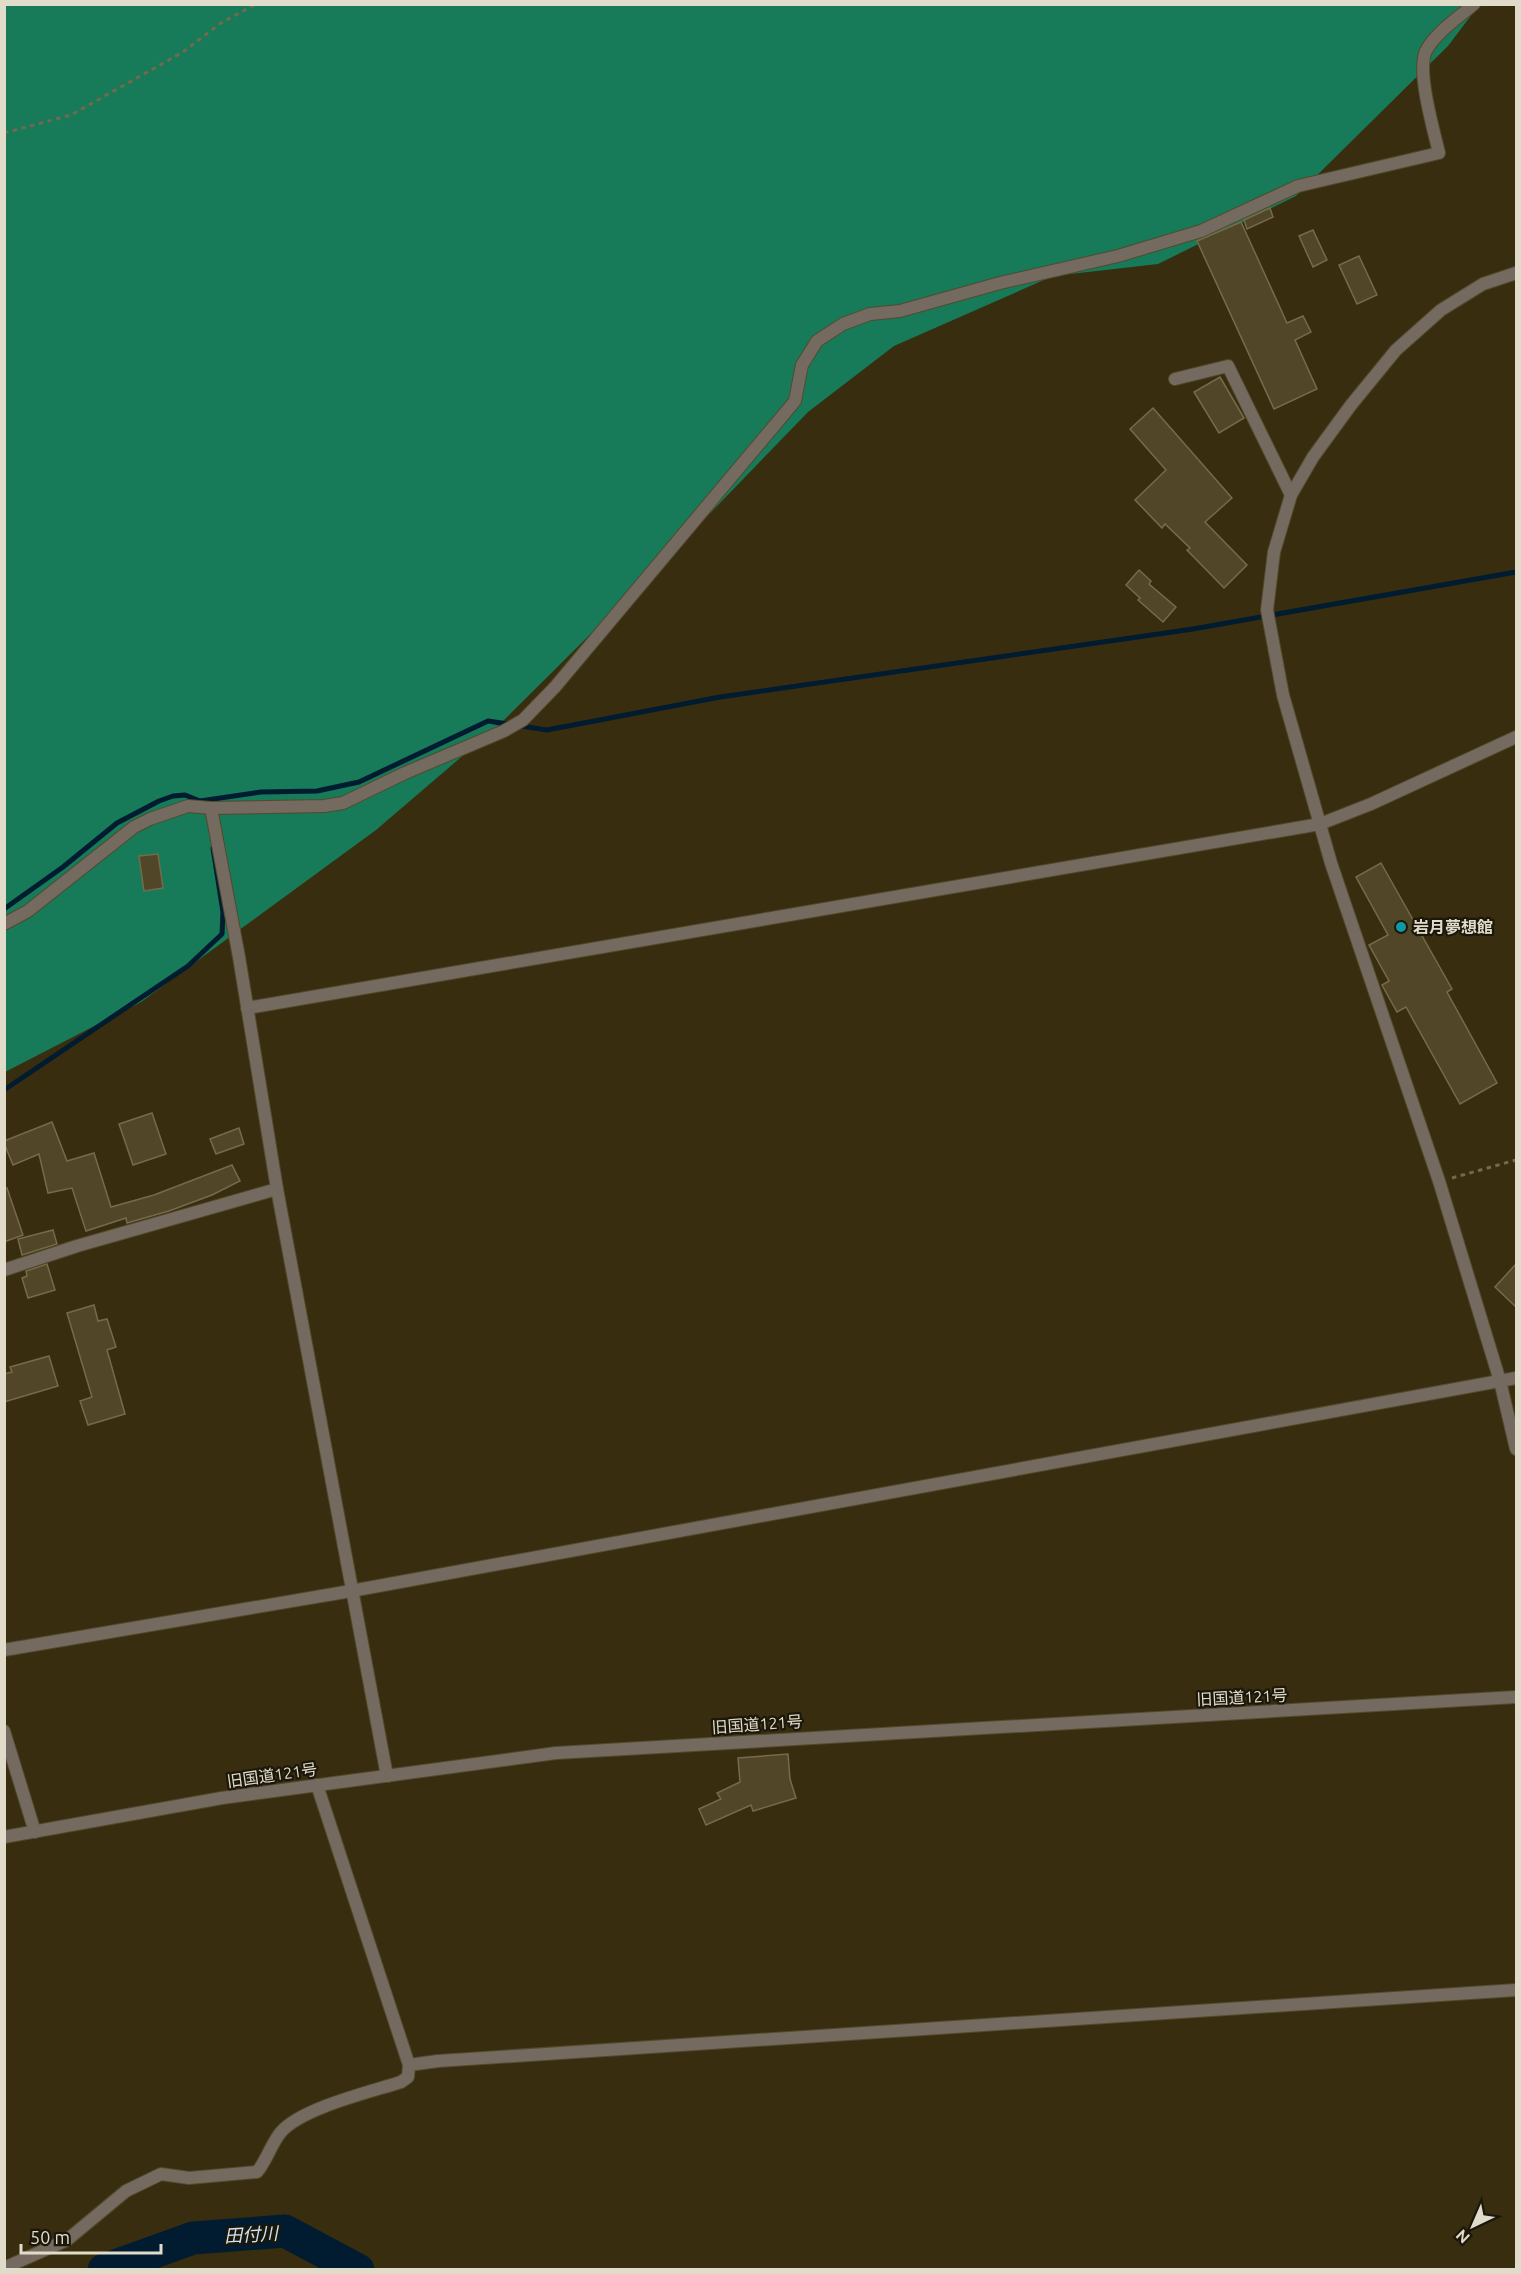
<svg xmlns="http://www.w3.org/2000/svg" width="1521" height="2274" font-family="Ubuntu,'Noto Sans JP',sans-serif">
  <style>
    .forest { fill: #177a58 }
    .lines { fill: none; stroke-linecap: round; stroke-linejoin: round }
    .stream { stroke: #011c30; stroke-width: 5 }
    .river { stroke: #011c30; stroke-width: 33 }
    .building { fill: #514728; stroke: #756b4b; stroke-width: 1.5 }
    .minor-casing { stroke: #534a2d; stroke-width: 14 }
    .tertiary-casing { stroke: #534a2d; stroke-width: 14 }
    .path { stroke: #72694f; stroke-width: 3; stroke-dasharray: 4.5 4.5; stroke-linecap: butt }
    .minor { stroke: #756a5f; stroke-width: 12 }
    .tertiary { stroke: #756a5f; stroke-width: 12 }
    .culture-dot { fill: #0f9aa8; stroke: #1b170a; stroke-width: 2 }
    .labels { text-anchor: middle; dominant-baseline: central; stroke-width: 4.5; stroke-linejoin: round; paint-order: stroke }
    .poi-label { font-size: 16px; font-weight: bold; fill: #e1dbca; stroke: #1b170a; text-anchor: start }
    .street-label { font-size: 16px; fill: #e1dbca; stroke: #1b170a }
    .water-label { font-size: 18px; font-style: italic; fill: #d0e4f5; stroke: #1b170a }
  </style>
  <rect width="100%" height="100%" fill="#382e0f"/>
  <polygon class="forest" points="5,5 1479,5 1448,46 1296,196 1158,264 1053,276 894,346 808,412 661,564 501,723 376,830 141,1002 5,1072"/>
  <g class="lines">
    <g class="stream">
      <polyline points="4,909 63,867 117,823 159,801 173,796 185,795 200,801 261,792 317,791 359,782 488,721 547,730 720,697 1193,629 1516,572"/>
      <polyline points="4,1090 188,966 222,934 223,912 213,848"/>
    </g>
    <polyline class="river" points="104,2270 193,2238 285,2231 358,2270"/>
  </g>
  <g class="building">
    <polygon points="1270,208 1273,217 1247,229 1244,220"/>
    <polygon points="1241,222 1287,323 1303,316 1311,332 1295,340 1317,389 1274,409 1197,241"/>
    <polygon points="1313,230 1327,260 1313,267 1299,236"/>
    <polygon points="1359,256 1377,295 1357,304 1339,265"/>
    <polygon points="1220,377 1244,418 1219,433 1194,392"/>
    <polygon points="1153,408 1232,498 1205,522 1247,565 1224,588 1187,550 1190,548 1165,524 1162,528 1135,500 1166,470 1130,429"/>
    <polygon points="1139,570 1151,581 1149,584 1176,607 1163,622 1138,600 1140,598 1126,585"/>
    <polygon points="158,854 163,888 144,891 139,856"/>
    <polygon points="1381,863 1452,989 1447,992 1497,1083 1460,1104 1406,1007 1397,1012 1382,985 1389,981 1369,945 1388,935 1356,877"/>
    <polygon points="152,1113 166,1154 133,1165 119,1124"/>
    <polygon points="52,1122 67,1161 94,1153 111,1207 154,1195 232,1165 240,1181 212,1195 169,1211 127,1223 126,1218 86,1231 72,1188 48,1193 39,1154 13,1165 4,1143 4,1141"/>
    <polygon points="239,1128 244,1144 216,1154 210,1139"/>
    <polygon points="7,1188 23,1235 4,1242 4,1189"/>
    <polygon points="53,1230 57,1244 22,1255 18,1239"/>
    <polygon points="47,1264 55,1290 28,1298 22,1278 27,1276 26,1271"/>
    <polygon points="1516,1264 1516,1307 1495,1287"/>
    <polygon points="94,1305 98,1321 107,1319 116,1347 107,1350 125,1414 88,1425 80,1401 92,1397 67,1313"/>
    <polygon points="49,1356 58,1386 4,1402 4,1374 12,1372 10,1367"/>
    <polygon points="788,1754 790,1779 796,1798 753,1811 751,1805 706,1825 699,1809 721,1799 717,1793 740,1782 738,1758"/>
  </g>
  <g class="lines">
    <defs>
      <g id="minor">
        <polyline points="1516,273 1483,284 1441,310 1396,350 1351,405 1313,457 1291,495 1274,552 1267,610 1283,695 1331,863 1439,1181 1500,1381 1516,1449"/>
        <polyline points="1175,379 1228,366 1291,495"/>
        <polyline points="211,808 239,957 277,1189 387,1776"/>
        <path d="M 4,924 L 28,911 L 134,827 L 150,819 L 188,806 L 211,808 L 324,806 L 343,803 L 405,773 L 504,731 L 523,720 L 555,687 L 795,401 L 802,365 L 817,341 L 843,324 L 870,314 L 900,311 L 1000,283 L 1118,256 L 1201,231 L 1298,186 L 1439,153 C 1434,131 1415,67 1427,49 C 1438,31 1458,18 1474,4"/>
        <polyline points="247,1008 1320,824 1371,804 1516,737"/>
        <polyline points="4,1270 77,1246 277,1189"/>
        <polyline points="4,1650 351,1591 1516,1378"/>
        <polyline points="4,1731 35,1832"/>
        <polyline points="409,2065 438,2061 1516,1990"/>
        <path d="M 4,2268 L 67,2240 L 126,2191 L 161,2174 L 189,2178 L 257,2172 C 267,2160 271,2144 281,2132 C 302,2108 370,2092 401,2082 L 408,2077 L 409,2065 L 317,1785"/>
      </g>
      <polyline id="tertiary" points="4,1837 222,1798 556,1753 1516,1697"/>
    </defs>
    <use href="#minor" class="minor-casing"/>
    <use href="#tertiary" class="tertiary-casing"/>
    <g class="path">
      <polyline points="4,133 71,115 183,52 221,23 256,4"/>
      <polyline points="1452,1178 1516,1160"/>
    </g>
    <use href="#minor" class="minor"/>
    <use href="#tertiary" class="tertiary"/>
  </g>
  <circle class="culture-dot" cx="1401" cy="927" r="6"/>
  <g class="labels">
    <g class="poi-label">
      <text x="1413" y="927">岩月夢想館</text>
    </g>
    <g class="street-label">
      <text transform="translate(1242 1697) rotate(-3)">旧国道121号</text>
      <text transform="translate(757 1724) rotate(-4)">旧国道121号</text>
      <text transform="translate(272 1775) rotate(-8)">旧国道121号</text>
    </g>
    <g class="water-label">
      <text transform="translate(251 2234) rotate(-3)">田付川</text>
    </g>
  </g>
  <rect width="1521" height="2274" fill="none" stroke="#e1dbca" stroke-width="12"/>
  <g transform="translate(1473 2226) rotate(224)" stroke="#1b170a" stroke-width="4.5" paint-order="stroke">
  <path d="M0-4.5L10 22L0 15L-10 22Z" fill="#e1dbca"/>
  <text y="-9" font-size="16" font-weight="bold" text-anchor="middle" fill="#e1dbca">N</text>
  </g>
  <path d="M21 2244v9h140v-9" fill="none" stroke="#e1dbca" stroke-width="3"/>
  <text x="30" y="2244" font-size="18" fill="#e1dbca" stroke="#1b170a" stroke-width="4.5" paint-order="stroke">50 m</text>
</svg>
